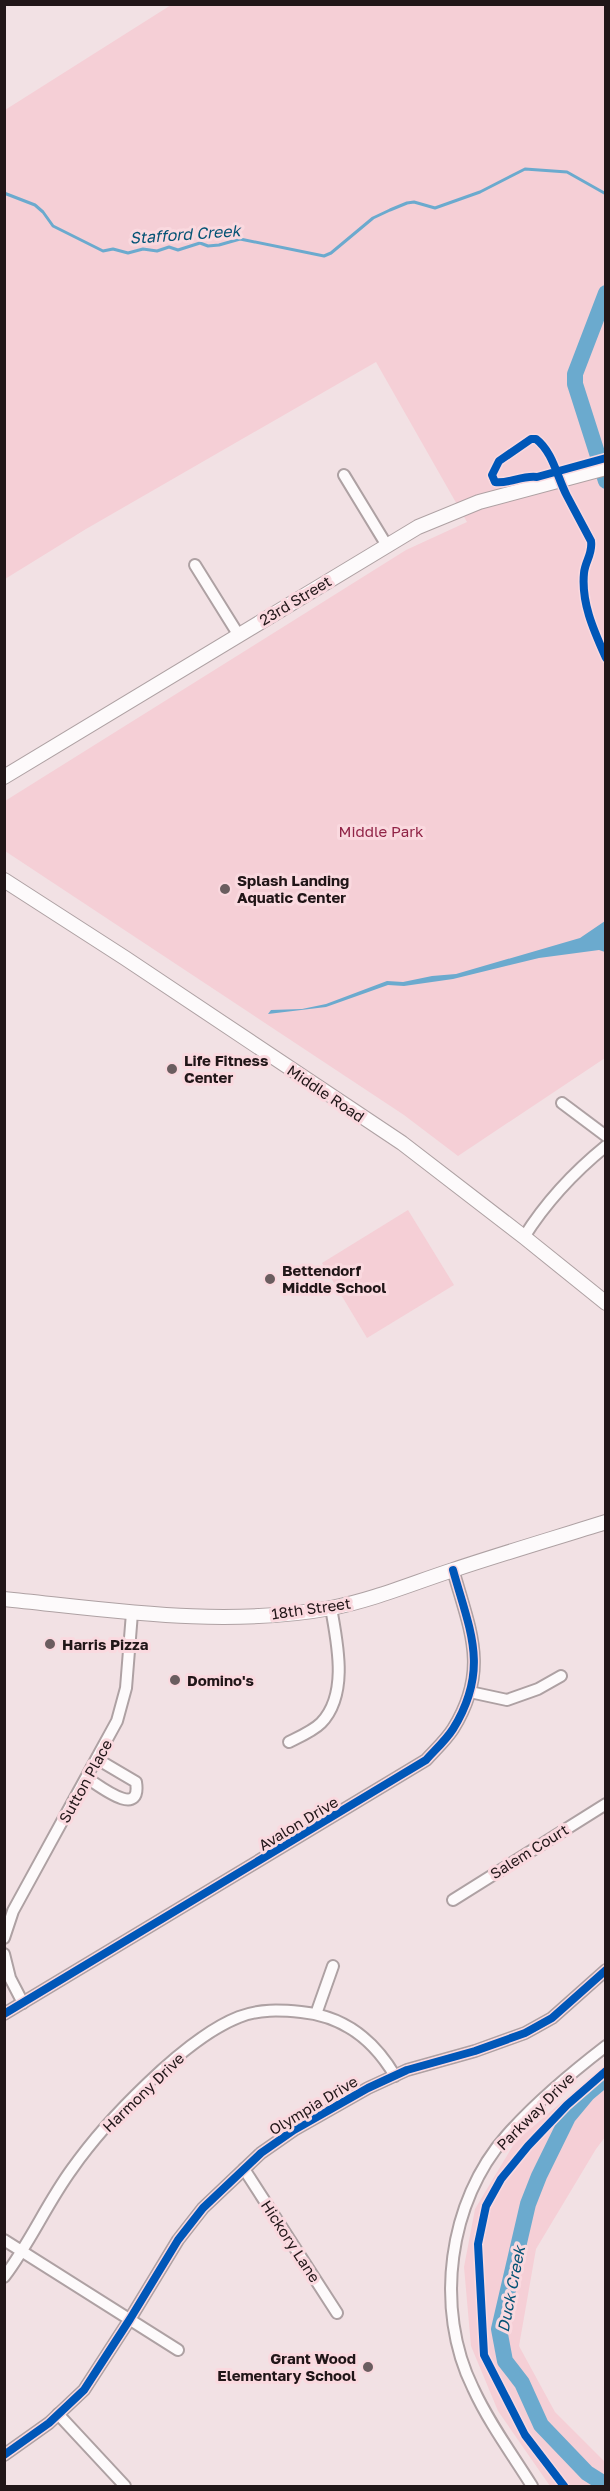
<svg xmlns="http://www.w3.org/2000/svg" width="610" height="2491" font-family="'Golos Text',sans-serif">
  <style>
    .green { fill: #f5cfd6 }
    .water { fill: #6baace }
    .lines { fill: none; stroke-linecap: round; stroke-linejoin: round }
    .stream { stroke: #6baace; stroke-width: 3 }
    .river { stroke: #6baace; stroke-width: 16 }
    .street-casing { stroke: #aea1a3; stroke-width: 14 }
    .secondary-casing { stroke: #aea1a3; stroke-width: 16 }
    .street { stroke: #fdfafb; stroke-width: 10 }
    .secondary { stroke: #fdfafb; stroke-width: 14 }
    .cycleway-casing { stroke: #fad9df; stroke-width: 11 }
    .cycleway { stroke: #0057b8; stroke-width: 8 }
    .poi-dot { fill: #6a5d5f; stroke: #fad9df; stroke-width: 2 }
    .labels { text-anchor: middle; dominant-baseline: central; stroke-width: 6; stroke-linejoin: round; paint-order: stroke }
    .street-label { font-size: 15px; fill: #211618; stroke: #fad9df }
    .park-label { font-size: 15px; fill: #902346; stroke: #fad9df }
    .poi-label { font-size: 15px; font-weight: bold; fill: #211618; stroke: #fad9df; text-anchor: start }
    .water-label { font-size: 16px; font-style: italic; fill: #045375; stroke: #fad9df }
  </style>
  <rect width="100%" height="100%" fill="#f2e1e4"/>
  <g class="green">
    <polygon points="171,5 605,5 605,1058 458,1156 404,1115 5,851 5,801 406,550 467,522 376,362 86,529 5,579 5,110"/>
    <polygon points="408,1210 454,1285 367,1338 322,1263"/>
    <polygon points="605,2065 605,2137 596,2149 536,2249 519,2346 555,2412 605,2462 605,2486 550,2486 498,2411 471,2346 464,2267 475,2209 515,2142"/>
  </g>
  <polygon class="water" points="605,921 605,952 599,950 539,958 453,979 404,986 388,985 326,1007 268,1014 271,1010 302,1009 326,1004 387,981 403,982 432,976 456,974 580,938"/>
  <g class="lines">
    <polyline class="stream" points="4,193 35,205 43,212 53,226 103,251 113,249 128,253 143,249 157,251 169,247 178,250 200,243 208,246 219,245 240,239 324,256 331,253 373,218 390,210 407,203 414,202 435,208 480,192 525,169 567,172 606,194"/>
    <g class="river">
      <polyline points="606,293 575,374 575,384 606,481"/>
      <polyline points="606,2078 588,2093 568,2117 539,2176 528,2204 499,2329 505,2361 522,2383 541,2425 587,2473 606,2485"/>
    </g>
    <defs>
      <g id="street">
        <polyline points="344,475 386,544"/>
        <polyline points="195,565 238,634"/>
        <polyline points="562,1103 606,1136"/>
        <path d="M 524,1237 C 546,1202 574,1172 606,1146"/>
        <polyline points="470,1692 507,1700 538,1689 561,1676"/>
        <path d="M 289,1742 C 299,1737 313,1731 321,1723 C 349,1694 337,1642 331,1608"/>
        <path d="M 87,1778 C 98,1785 142,1820 136,1782 L 97,1759"/>
        <polyline points="453,1900 606,1804"/>
        <polyline points="4,1938 13,1911 117,1721 126,1688 132,1613"/>
        <polyline points="4,1954 10,1978 23,2003"/>
        <path d="M 4,2014 L 426,1760 C 435,1750 446,1740 453,1729 C 490,1669 470,1631 453,1570"/>
        <polyline points="316,2014 333,1966"/>
        <polyline points="244,2169 337,2313"/>
        <polyline points="4,2240 178,2350"/>
        <path d="M 4,2277 C 30,2243 47,2203 72,2169 C 105,2122 185,2038 239,2017 C 259,2009 280,2010 301,2012 C 343,2016 374,2040 395,2076"/>
        <polyline points="58,2414 125,2486"/>
        <polyline points="4,2455 49,2423 84,2390 130,2319 178,2240 203,2208 261,2153 294,2130 368,2088 407,2070 475,2051 525,2033 552,2018 606,1970"/>
        <path d="M 532,2486 C 512,2454 489,2423 473,2388 C 434,2309 448,2201 507,2135 C 536,2102 571,2073 606,2046"/>
      </g>
      <g id="secondary">
        <polyline points="4,777 418,527 479,502 606,468"/>
        <polyline points="4,880 125,958 402,1143 524,1237 606,1303"/>
        <path d="M 4,1599 C 112,1610 223,1628 331,1608 C 373,1600 413,1583 453,1570 C 504,1553 555,1538 606,1522"/>
      </g>
    </defs>
    <use href="#street" class="street-casing"/>
    <use href="#secondary" class="secondary-casing"/>
    <use href="#street" class="street"/>
    <use href="#secondary" class="secondary"/>
    <defs>
      <g id="cycleway">
        <path d="M 606,458 L 537,477 C 522,475 509,484 495,482 L 492,475 L 499,461 L 531,439 L 536,439 C 553,452 557,477 567,496 C 575,511 583,526 591,541 C 593,554 585,561 584,573 C 581,603 594,631 606,658"/>
        <path d="M 4,2014 L 426,1760 C 435,1750 446,1740 453,1729 C 490,1669 470,1631 453,1570"/>
        <polyline points="4,2455 49,2423 84,2390 130,2319 178,2240 203,2208 261,2153 294,2130 368,2088 407,2070 475,2051 525,2033 552,2018 606,1970"/>
        <polyline points="564,2486 525,2435 484,2355 478,2244 486,2206 501,2179 528,2146 567,2105 606,2071"/>
      </g>
    </defs>
    <use href="#cycleway" class="cycleway-casing"/>
    <use href="#cycleway" class="cycleway"/>
  </g>
  <g class="poi-dot">
    <circle cx="225" cy="889" r="6"/>
    <circle cx="172" cy="1069" r="6"/>
    <circle cx="270" cy="1279" r="6"/>
    <circle cx="50" cy="1644" r="6"/>
    <circle cx="175" cy="1680" r="6"/>
    <circle cx="368" cy="2367" r="6"/>
  </g>
  <g class="labels">
    <g class="street-label">
      <text transform="translate(295 600) rotate(-31)">23rd Street</text>
      <text transform="translate(326 1093) rotate(34)">Middle Road</text>
      <text transform="translate(311 1608) rotate(-8)">18th Street</text>
      <text transform="translate(85 1781) rotate(-61)">Sutton Place</text>
      <text transform="translate(298 1823) rotate(-31)">Avalon Drive</text>
      <text transform="translate(529 1851) rotate(-32)">Salem Court</text>
      <text transform="translate(143 2092) rotate(-44)">Harmony Drive</text>
      <text transform="translate(313 2105) rotate(-31)">Olympia Drive</text>
      <text transform="translate(535 2111) rotate(-45)">Parkway Drive</text>
      <text transform="translate(291 2241) rotate(57)">Hickory Lane</text>
    </g>
    <g class="park-label">
      <text x="381" y="831">Middle Park</text>
    </g>
    <g class="poi-label">
      <text x="237" y="880">Splash Landing<tspan x="237" dy="17">Aquatic Center</tspan></text>
      <text x="184" y="1060">Life Fitness<tspan x="184" dy="17">Center</tspan></text>
      <text x="282" y="1270">Bettendorf<tspan x="282" dy="17">Middle School</tspan></text>
      <text x="62" y="1644">Harris Pizza</text>
      <text x="187" y="1680">Domino's</text>
      <text x="356" y="2358" text-anchor="end">Grant Wood<tspan x="356" dy="17">Elementary School</tspan></text>
    </g>
    <g class="water-label">
      <text transform="translate(185 234) rotate(-4)">Stafford Creek</text>
      <text transform="translate(511 2289) rotate(-79)">Duck Creek</text>
    </g>
  </g>
  <rect width="610" height="2491" fill="none" stroke="#211618" stroke-width="12"/>
</svg>
